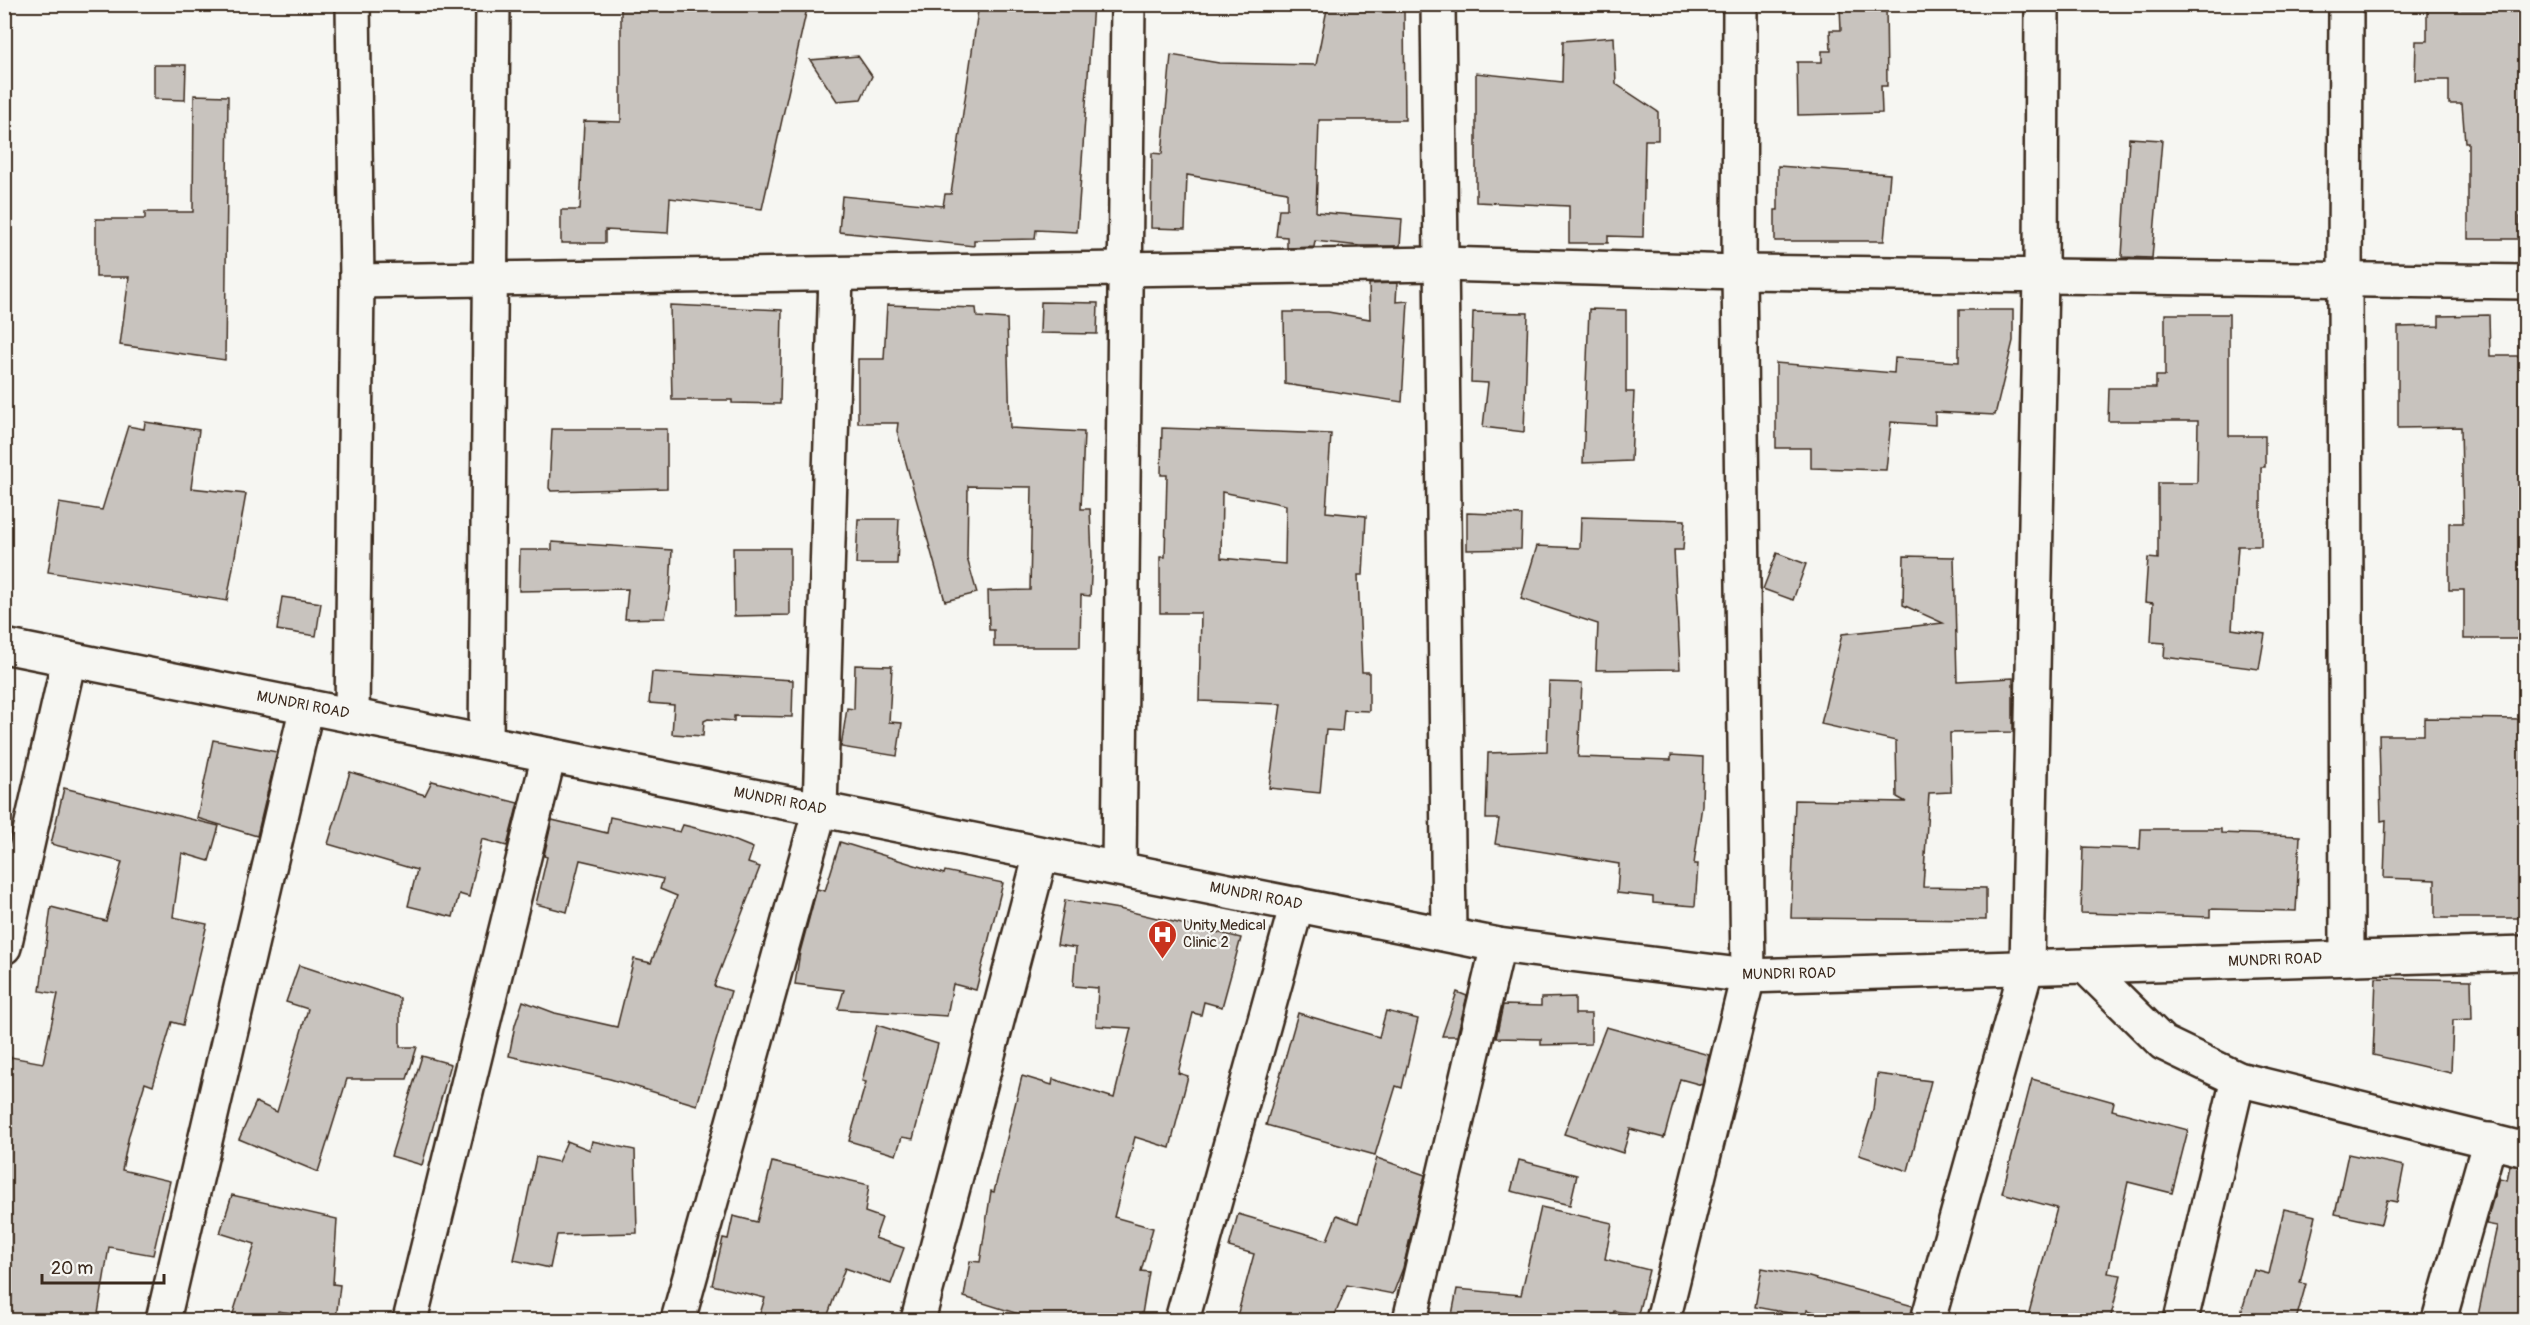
<svg xmlns="http://www.w3.org/2000/svg" width="2530" height="1325" font-family="Pangolin,sans-serif">
  <style>
    .building { fill: #c8c3be; stroke: #3b2a1e; stroke-width: 1.5; fill-rule: evenodd }
    .lines { fill: none; stroke-linecap: round; stroke-linejoin: round }
    .minor-casing { stroke: #3b2a1e; stroke-width: 38 }
    .minor { stroke: #f6f6f2; stroke-width: 33 }
    .labels { text-anchor: middle; dominant-baseline: central; stroke-width: 4.5; stroke-linejoin: round; paint-order: stroke }
    .street-label { font-size: 15px; fill: #3b2a1e; stroke: #f6f6f2 }
    .poi-label { font-size: 15px; fill: #3b2a1e; stroke: #f6f6f2; text-anchor: start }
  </style>
  <rect width="100%" height="100%" fill="#f6f6f2"/>
  <filter id="ink" filterUnits="userSpaceOnUse"><feTurbulence type="fractalNoise" baseFrequency=".0167" numOctaves="2"/><feDisplacementMap in="SourceGraphic" scale="12" xChannelSelector="R" yChannelSelector="G"/><feConvolveMatrix kernelMatrix="1 2 1 2 8 2 1 2 1" color-interpolation-filters="sRGB"/></filter>
  <g filter="url(#ink)">
    <g class="building">
      <polygon points="621,4 808,4 762,209 670,198 668,233 605,230 605,243 561,243 561,210 580,210 584,121 621,122"/>
      <polygon points="979,4 1093,4 1077,232 1036,230 1035,239 974,240 974,246 839,232 842,196 943,206 945,194 951,194"/>
      <polygon points="1328,4 1351,4 1386,12 1404,11 1405,120 1319,120 1316,212 1402,219 1400,246 1360,246 1315,241 1314,247 1287,248 1287,237 1276,236 1279,209 1287,209 1287,192 1187,175 1185,229 1151,228 1152,153 1162,154 1171,55 1219,63 1316,65"/>
      <polygon points="1886,4 1887,86 1881,86 1882,113 1798,115 1797,62 1822,62 1822,51 1831,51 1830,30 1841,30 1840,6"/>
      <polygon points="2427,9 2526,9 2526,217 2520,217 2520,239 2468,239 2468,142 2465,142 2462,104 2449,104 2449,80 2415,80 2416,41 2427,41"/>
      <polygon points="1614,37 1616,84 1658,112 1658,140 1645,140 1643,237 1608,236 1608,243 1569,243 1569,206 1476,202 1476,73 1562,82 1563,41"/>
      <polygon points="858,56 872,76 861,99 837,101 810,60"/>
      <polygon points="154,65 186,65 185,100 154,99"/>
      <polygon points="194,95 228,96 225,360 120,345 129,277 96,277 96,219 145,219 145,212 193,212"/>
      <polygon points="2129,138 2162,140 2152,258 2122,257"/>
      <polygon points="1778,166 1890,174 1884,241 1775,241 1775,210 1778,210"/>
      <polygon points="1397,283 1396,302 1408,301 1402,402 1285,384 1284,312 1328,312 1370,319 1369,284"/>
      <polygon points="1041,302 1098,303 1097,334 1040,333"/>
      <polygon points="670,305 782,310 780,404 732,403 732,400 672,400"/>
      <polygon points="887,305 976,308 977,317 1007,319 1010,428 1084,432 1081,509 1090,509 1092,558 1090,596 1081,595 1080,647 994,647 994,630 989,630 988,591 1030,590 1032,487 968,486 967,558 977,593 945,601 897,431 898,423 858,423 858,359 884,359"/>
      <polygon points="1589,309 1626,310 1626,392 1634,392 1631,461 1583,463"/>
      <polygon points="1959,310 2013,310 2013,341 1995,415 1935,412 1935,425 1891,422 1886,470 1811,468 1811,448 1776,448 1776,363 1894,373 1895,358 1959,362"/>
      <polygon points="1473,312 1528,313 1524,432 1483,427 1488,383 1471,382"/>
      <polygon points="2165,314 2229,314 2229,436 2265,436 2265,467 2261,467 2261,546 2238,546 2232,629 2265,634 2259,669 2164,657 2165,643 2151,642 2153,603 2145,602 2148,558 2158,559 2158,483 2197,483 2198,421 2108,421 2109,388 2156,388 2156,376 2165,376"/>
      <polygon points="2489,315 2490,356 2526,356 2526,639 2464,639 2464,590 2449,590 2449,523 2463,523 2461,427 2398,428 2398,327 2439,326 2439,316"/>
      <polygon points="145,422 199,430 191,488 246,494 227,601 48,572 59,503 102,510 128,426 144,429"/>
      <path d="M 1162,428 L 1331,434 L 1326,512 L 1366,516 L 1363,575 L 1358,575 L 1362,672 L 1369,672 L 1369,711 L 1344,710 L 1342,731 L 1326,730 L 1320,793 L 1269,788 L 1281,704 L 1199,701 L 1201,613 L 1160,613 L 1160,557 L 1165,557 L 1167,475 L 1161,475 ZM 1222,492 L 1286,505 L 1285,564 L 1221,558 Z"/>
      <polygon points="552,429 667,429 667,488 551,491 549,488"/>
      <polygon points="1467,513 1522,515 1521,549 1467,550"/>
      <polygon points="1581,517 1685,520 1683,550 1674,550 1680,669 1596,670 1598,624 1521,599 1537,546 1580,548"/>
      <polygon points="858,519 899,519 897,564 856,564"/>
      <polygon points="552,542 672,550 670,591 665,618 625,619 628,589 519,591 520,550 552,550"/>
      <polygon points="733,548 790,548 790,615 734,616"/>
      <polygon points="1777,553 1806,564 1793,600 1763,589"/>
      <polygon points="1904,556 1954,557 1957,681 2013,678 2013,732 1950,733 1951,792 1929,793 1923,887 1986,888 1986,920 1791,918 1795,800 1906,802 1897,797 1896,741 1821,724 1842,634 1943,623 1903,605"/>
      <polygon points="282,597 321,603 316,636 277,630"/>
      <polygon points="855,665 892,666 889,722 902,723 897,756 841,747 847,708 854,709"/>
      <polygon points="652,672 793,680 792,717 734,716 734,721 708,719 704,721 703,736 672,734 674,705 649,703"/>
      <polygon points="1549,682 1582,683 1578,757 1671,760 1671,755 1703,757 1702,805 1694,864 1698,864 1695,906 1653,903 1653,897 1617,893 1619,864 1495,844 1499,819 1486,819 1488,753 1547,751"/>
      <polygon points="2424,718 2526,719 2526,879 2523,879 2523,918 2435,918 2435,880 2384,878 2386,820 2381,821 2379,735 2424,735"/>
      <polygon points="213,740 277,752 257,836 197,818"/>
      <polygon points="350,772 425,795 432,781 518,803 507,846 482,839 469,897 459,894 453,917 408,906 417,870 328,844"/>
      <polygon points="64,788 219,826 209,861 182,853 173,917 207,924 183,1025 172,1022 153,1086 145,1083 129,1135 122,1170 170,1181 153,1255 109,1247 97,1320 4,1320 4,1086 11,1057 43,1063 58,994 40,991 51,907 106,921 122,862 51,844"/>
      <polygon points="610,817 680,832 683,825 716,833 753,848 748,863 760,867 714,986 731,991 697,1105 610,1079 509,1056 515,1025 523,1001 555,1013 617,1027 634,959 651,963 677,896 660,889 663,879 580,860 567,912 536,904 547,857 544,856 552,820 607,833"/>
      <polygon points="2141,829 2221,829 2221,833 2300,836 2296,911 2210,909 2210,917 2081,913 2083,847 2140,849"/>
      <polygon points="840,842 944,874 945,871 1003,883 976,990 953,984 947,1016 838,1009 844,990 795,984 800,952 817,889 825,891"/>
      <polygon points="1065,900 1119,909 1241,938 1222,1007 1204,1002 1201,1015 1193,1013 1178,1073 1188,1076 1170,1148 1135,1137 1114,1217 1153,1228 1141,1271 1149,1272 1141,1320 1038,1320 964,1297 970,1261 980,1262 991,1191 994,1192 1022,1076 1052,1085 1053,1079 1114,1098 1131,1028 1096,1026 1098,988 1073,986 1076,948 1057,945"/>
      <polygon points="299,965 400,998 400,1047 417,1047 407,1079 347,1079 318,1172 239,1139 256,1102 277,1112 308,1009 286,1002"/>
      <polygon points="2376,978 2471,980 2472,1019 2453,1020 2451,1073 2373,1055"/>
      <polygon points="1457,992 1467,996 1457,1036 1442,1036"/>
      <polygon points="1575,997 1575,1014 1591,1014 1591,1044 1541,1045 1541,1039 1496,1038 1503,1005 1541,1006 1541,998"/>
      <polygon points="1386,1011 1418,1019 1402,1088 1396,1086 1375,1155 1266,1125 1298,1013 1379,1037"/>
      <polygon points="877,1025 938,1044 913,1139 902,1137 896,1155 849,1141 866,1082 862,1081"/>
      <polygon points="1606,1027 1709,1055 1702,1085 1680,1079 1664,1138 1630,1129 1623,1153 1564,1134"/>
      <polygon points="422,1056 451,1064 422,1165 391,1156"/>
      <polygon points="1877,1074 1931,1081 1908,1171 1859,1155 1873,1110"/>
      <polygon points="2032,1079 2114,1102 2112,1110 2188,1130 2172,1193 2128,1182 2108,1273 2121,1275 2110,1320 2027,1320 2057,1208 2002,1193"/>
      <polygon points="567,1141 590,1150 592,1141 635,1150 637,1233 557,1235 550,1268 514,1260 536,1157 558,1162"/>
      <polygon points="2348,1154 2404,1166 2397,1202 2387,1200 2381,1224 2335,1214"/>
      <polygon points="1377,1158 1425,1175 1403,1268 1393,1294 1347,1285 1333,1320 1236,1320 1254,1254 1229,1247 1238,1214 1327,1240 1337,1215 1358,1223"/>
      <polygon points="1519,1160 1577,1175 1570,1205 1511,1191"/>
      <polygon points="772,1162 869,1185 865,1212 882,1218 875,1238 904,1248 891,1284 845,1268 826,1320 758,1320 765,1298 712,1285 723,1238 728,1239 733,1216 757,1222"/>
      <polygon points="2510,1165 2526,1168 2526,1320 2477,1320 2497,1226 2486,1224 2499,1178 2507,1180"/>
      <polygon points="232,1195 337,1219 333,1284 340,1285 336,1319 278,1311 275,1320 231,1320 255,1244 220,1233"/>
      <polygon points="1541,1207 1612,1223 1605,1259 1649,1270 1638,1314 1614,1311 1612,1320 1451,1320 1457,1289 1521,1295"/>
      <polygon points="2284,1209 2316,1216 2300,1283 2306,1284 2296,1320 2239,1320 2254,1270 2269,1274"/>
      <polygon points="1762,1268 1809,1277 1913,1306 1910,1320 1844,1320 1807,1310 1806,1316 1755,1307"/>
    </g>
    <g class="lines">
      <defs>
        <g id="minor">
          <polyline points="1438,4 1449,934"/>
          <polyline points="2346,4 2345,281 2347,957"/>
          <polyline points="357,281 1440,264 1739,272 2526,282"/>
          <polyline points="4,646 1498,945 1748,976 2526,953"/>
          <polyline points="352,715 357,281 353,4"/>
          <polyline points="486,742 493,4"/>
          <polyline points="1119,868 1128,4"/>
          <polyline points="4,947 69,659"/>
          <polyline points="2085,966 2163,1043 2238,1079 2526,1150"/>
          <polyline points="163,1320 307,706"/>
          <polyline points="410,1320 549,755"/>
          <polyline points="678,1320 820,809 836,275"/>
          <polyline points="918,1320 1041,854"/>
          <polyline points="1182,1320 1297,904"/>
          <polyline points="1410,1320 1498,945"/>
          <polyline points="1663,1320 1748,976 1739,272 1740,4"/>
          <polyline points="1928,1320 2027,966 2041,277 2042,4"/>
          <polyline points="2181,1320 2238,1079"/>
          <polyline points="2439,1320 2490,1140"/>
        </g>
      </defs>
      <use href="#minor" class="minor-casing"/>
      <use href="#minor" class="minor"/>
    </g>
  </g>
  <defs>
    <symbol id="hospital-pin" viewBox="-11 -11 22 30"><path d="M0 17L-7.5 6A9.5 9.5 0 1 1 7.5 6Z" fill="#c8321e" stroke="#f6f6f2"/><path d="M-5-5h3v3.5h4V-5h3V5h-3V1.5h-4V5h-3Z" fill="#fff"/></symbol>
  </defs>
  <g fill-rule="evenodd">
    <use href="#hospital-pin" x="1146" y="918" width="33" height="45"/>
  </g>
  <g class="labels">
    <g class="street-label">
      <text transform="translate(303 705) rotate(11)">MUNDRI ROAD</text>
      <text transform="translate(780 801) rotate(11)">MUNDRI ROAD</text>
      <text transform="translate(1256 896) rotate(11)">MUNDRI ROAD</text>
      <text transform="translate(2275 960) rotate(-2)">MUNDRI ROAD</text>
      <text transform="translate(1789 974) rotate(-1)">MUNDRI ROAD</text>
    </g>
    <g class="poi-label">
      <text x="1183" y="925">Unity Medical<tspan x="1183" dy="17">Clinic 2</tspan></text>
    </g>
  </g>
  <rect width="2530" height="1325" fill="none" stroke="#f6f6f2" stroke-width="24"/>
  <rect x="12" y="12" width="2506" height="1301" fill="none" stroke="#3b2a1e" stroke-width="2" filter="url(#ink)"/>
  <path d="M42 1274v9h122v-9" fill="none" stroke="#3b2a1e" stroke-width="3"/>
  <text x="51" y="1274" font-size="18" fill="#3b2a1e" stroke="#f6f6f2" stroke-width="4.5" paint-order="stroke">20 m</text>
</svg>
